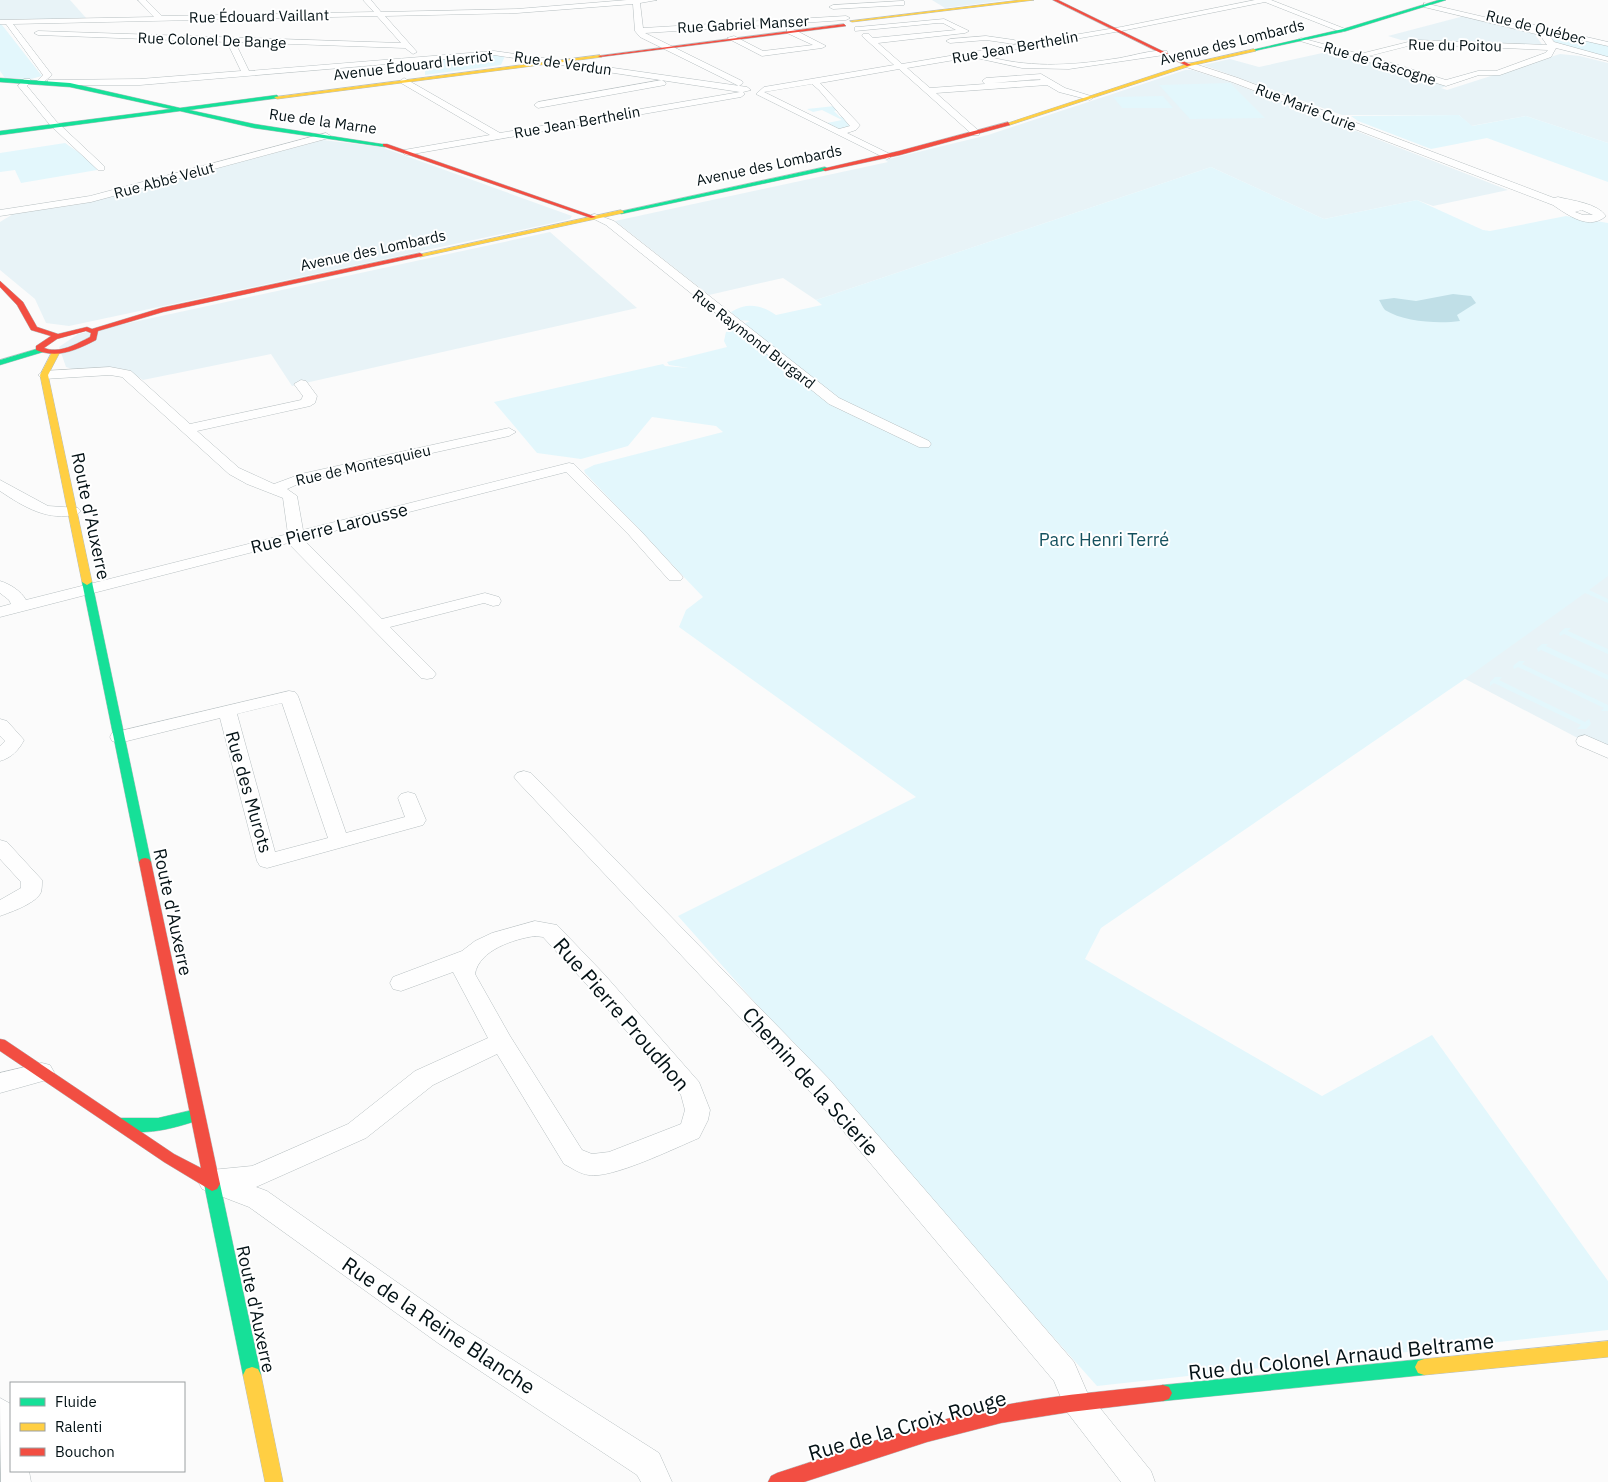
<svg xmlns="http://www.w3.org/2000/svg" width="1608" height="1482" font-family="'IBM Plex Sans',sans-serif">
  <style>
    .built { fill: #e8f3f7 }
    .green { fill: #e3f7fc }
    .water { fill: #c0dfe7 }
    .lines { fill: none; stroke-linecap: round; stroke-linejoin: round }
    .street-casing { stroke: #b7bfc1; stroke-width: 1 }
    .fast-casing { stroke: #b7bfc1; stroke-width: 1 }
    .slow-casing { stroke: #b7bfc1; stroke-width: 1 }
    .jam-casing { stroke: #b7bfc1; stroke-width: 1 }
    .street { fill: #fefefe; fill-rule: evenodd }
    .fast { fill: #16e098; fill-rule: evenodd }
    .slow { fill: #ffcf43; fill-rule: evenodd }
    .jam { fill: #f24e42; fill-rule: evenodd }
    .labels { text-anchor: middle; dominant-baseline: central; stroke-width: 4; stroke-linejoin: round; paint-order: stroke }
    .far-street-label { font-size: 15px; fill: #041216; stroke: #fff }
    .street-label { font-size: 18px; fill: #041216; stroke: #fff }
    .park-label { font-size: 18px; fill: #15515e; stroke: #fff }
    .near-street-label { font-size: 21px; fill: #041216; stroke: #fff }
  </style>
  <rect width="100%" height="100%" fill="#fbfbfb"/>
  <g class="built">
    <polygon points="0,0 70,0 86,18 0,21"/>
    <polygon points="932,0 1008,0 945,8"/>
    <polygon points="1464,16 1534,33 1543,46 1401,40 1388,36"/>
    <polygon points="1336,50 1447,86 1441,88 1447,90 1560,54 1580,56 1608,63 1608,143 1526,116 1471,126 1459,115 1342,115 1203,65 1230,59 1259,67"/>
    <polygon points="1185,70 1192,70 1230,82 1508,190 1433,206 1417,200 1324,219 1211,167 816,300 783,278 709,295 615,221 888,162 885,160 988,135"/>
    <polygon points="323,140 381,147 572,216 570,219 544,225 69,326 46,323 35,299 0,270 0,222 13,214 81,204"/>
    <polygon points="550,232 637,308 292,386 271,354 143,380 127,370 116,368 72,369 66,367 59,347 78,334"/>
    <polygon points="1608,540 1608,754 1452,672"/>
  </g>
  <g class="green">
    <polygon points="0,24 2,25 42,76 31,79 5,78 0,71"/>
    <polygon points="1555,34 1608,45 1608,58 1555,43 1550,35"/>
    <polygon points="489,54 505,56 501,65 425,75 425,70 415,60"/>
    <polygon points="1230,83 1265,118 1190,119 1159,85"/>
    <polygon points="1163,96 1173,108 1122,108 1113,97"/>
    <polygon points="835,106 838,110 834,111 840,117 845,116 850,122 851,128 841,130 827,123 842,120 822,110 813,112 807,109"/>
    <polygon points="1459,115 1472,126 1526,116 1608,143 1608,182 1487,138 1431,149 1358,121 1351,116"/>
    <polygon points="65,143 103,169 21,183 15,170 0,172 0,153"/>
    <path d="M 1211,167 L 1324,219 L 1417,200 L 1483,230 L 1490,231 L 1566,216 L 1608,223 L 1608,576 L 1589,590 L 1608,599 L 1608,603 L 1585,593 L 1462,681 L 1101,928 L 1085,959 L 1322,1096 L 1432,1035 L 1608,1281 L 1608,1330 L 1097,1386 L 678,916 L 916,797 L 679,627 L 686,610 L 703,597 L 585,473 L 584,470 L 594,465 L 723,432 L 716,426 L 652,417 L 628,446 L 581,459 L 537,453 L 494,402 L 663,364 L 665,366 L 689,368 L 669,365 L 667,362 L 727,347 L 724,341 L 726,332 L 750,321 L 740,320 L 731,312 C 747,302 762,305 776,315 L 822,305 L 816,300 Z"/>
    <polygon points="1565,628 1571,628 1568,631 1608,649 1608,654 1564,634 1560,636 1559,633"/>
    <polygon points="1542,644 1548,644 1546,646 1608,675 1608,680 1541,650 1538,652 1537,648"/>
    <polygon points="1519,661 1525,661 1522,664 1608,705 1608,711 1601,711 1604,708 1518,667 1514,669 1513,666"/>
    <polygon points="1495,677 1502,677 1499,680 1585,722 1589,719 1591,724 1586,729 1577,729 1581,725 1494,683 1490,686 1490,682"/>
  </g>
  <path class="water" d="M 1453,294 L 1471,296 L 1476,303 L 1457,315 L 1460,321 C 1439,324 1404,322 1385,310 C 1383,308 1381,303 1379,300 L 1394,298 L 1416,301 Z"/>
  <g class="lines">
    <defs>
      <g id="street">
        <polygon points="138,0 146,0 162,16 374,12 363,0 371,0 381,12 517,9 627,0 657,0 640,3 643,28 846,16 850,18 846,20 645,33 742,81 743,83 739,86 640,37 635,31 633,4 517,13 385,16 417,52 413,54 405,48 235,42 249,71 494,51 747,87 751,90 743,92 745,94 741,97 407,155 404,154 404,150 490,135 401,83 400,81 404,78 500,133 740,92 494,55 140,85 51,85 48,84 48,80 140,79 241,71 227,42 38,35 34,33 38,31 401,43 377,16 13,24 52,75 40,85 36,82 43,75 6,24 0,24 0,20 154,17"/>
        <path d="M 1255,0 L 1271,0 L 1348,30 L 1341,32 L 1265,2 L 1121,31 L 983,55 C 1026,68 1069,66 1113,59 C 1130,57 1151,49 1167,51 L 1167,55 L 1164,55 L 1069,69 L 1022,68 L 972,57 L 907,68 L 930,88 L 985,84 L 982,81 L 986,78 L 1041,74 L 1065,88 L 1094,97 L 1090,100 L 1059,92 L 1047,85 L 936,93 L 979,131 L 979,135 L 973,135 L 899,69 L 820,83 L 860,125 L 856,130 L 847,133 L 890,154 L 890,158 L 887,159 L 756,94 L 764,87 L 894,65 L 862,36 L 863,34 L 869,34 L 873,38 L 956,30 L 943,23 L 938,23 L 855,31 L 855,27 L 858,27 L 944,19 L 969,31 L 965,33 L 878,43 L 902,64 L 1121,27 ZM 1039,79 L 1041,80 L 993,83 ZM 812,84 L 819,90 L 850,126 L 839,129 L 764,92 Z"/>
        <polygon points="901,1 904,1 904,5 833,9 829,7 833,5"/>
        <path d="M 1424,3 L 1531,28 L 1531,25 L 1534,25 L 1608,42 L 1608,46 L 1546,32 L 1554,42 L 1608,57 L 1608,61 L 1556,48 L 1551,57 L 1500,75 L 1479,75 L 1446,86 L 1297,40 L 1301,38 L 1360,54 L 1416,40 L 1547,45 L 1540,35 L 1424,7 ZM 1416,44 L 1548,50 L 1545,53 L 1496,71 L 1478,71 L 1446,80 L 1369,56 Z"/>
        <polygon points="787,29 793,29 826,46 822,48 762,56 727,38 734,36 763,51 813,45 787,33"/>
        <polygon points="986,36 1014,40 1018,42 1014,44 986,40 950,43 946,41 950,39"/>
        <path d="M 1186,63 L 1192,63 L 1238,78 L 1554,198 L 1558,197 C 1573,201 1597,203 1606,216 C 1589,231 1568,215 1553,205 L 1232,82 L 1186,67 ZM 1582,210 L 1593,215 L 1583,215 L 1575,212 Z"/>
        <polygon points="24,79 30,79 31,81 27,86 56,121 104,166 104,170 98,170 50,125 18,86"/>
        <polygon points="662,80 666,83 665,85 538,108 534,105 538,102"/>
        <polygon points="326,133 331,136 329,138 91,202 0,216 0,210 90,196"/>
        <polygon points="595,214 614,221 839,398 929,441 931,444 929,447 919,447 829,404 606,225 590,217 591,215"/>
        <path d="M 110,367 L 131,371 L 190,424 L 301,400 L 303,396 L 294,384 L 301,380 L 306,381 L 317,396 L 315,403 L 310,406 L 197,431 L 239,468 L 274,484 L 301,474 L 509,428 L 516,432 L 509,436 L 305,481 L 287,489 L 297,496 L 303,530 L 569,463 L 574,464 L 639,529 L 683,577 L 681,580 L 669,580 L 629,535 L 566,472 L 303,539 L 382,619 L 485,593 L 499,597 L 501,601 L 499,605 L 493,606 L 484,603 L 390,627 L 433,670 L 436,674 L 433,678 L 427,679 L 421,678 L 288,543 L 0,617 L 0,607 L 11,604 L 9,600 L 0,593 L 0,581 C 10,584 21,591 26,600 L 288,534 L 283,498 L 247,484 L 229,474 L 122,377 L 110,375 L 44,379 L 38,375 L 44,371 Z"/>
        <path d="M 0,480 L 48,506 L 78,508 L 81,511 L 78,514 C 48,522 24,507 0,491 Z"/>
        <path d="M 289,691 L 295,692 L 298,696 L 346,833 L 405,817 L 398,798 L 401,794 L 408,792 L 415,794 L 426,820 L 423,825 L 267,868 L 260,866 L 257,861 L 220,718 L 119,743 L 112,741 L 110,737 L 112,733 ZM 282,703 L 328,838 L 275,852 L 237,714 Z"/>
        <path d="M 0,719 L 7,721 L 24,740 C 19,750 11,758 0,761 L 0,746 L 5,741 L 0,736 Z"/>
        <polygon points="1585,735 1608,745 1608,758 1578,745 1576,741 1578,737"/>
        <polygon points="524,771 531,773 830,1080 1074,1362 1087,1392 1151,1471 1155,1482 1121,1482 1067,1412 1054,1381 812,1094 517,781 514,777 517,773"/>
        <path d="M 0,840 L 7,842 L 42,880 C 42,884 42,888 41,892 C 37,903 11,912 0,916 L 0,900 L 21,888 L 21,882 L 0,859 Z"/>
        <path d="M 535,921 L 557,925 L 604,974 L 699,1082 L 710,1110 L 708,1120 L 699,1138 C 675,1148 612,1179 589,1175 C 580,1174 572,1168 564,1164 L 497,1054 L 433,1085 L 366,1138 L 256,1187 L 267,1191 L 458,1325 L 659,1453 L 672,1482 L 641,1482 L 637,1475 L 438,1343 L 249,1207 L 202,1189 L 198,1181 L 202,1173 L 211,1170 L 252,1166 L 348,1124 L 415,1071 L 488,1038 L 453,972 L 401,991 L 393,989 L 390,983 L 393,977 L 462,951 L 475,941 L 492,933 ZM 535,936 L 543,937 L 588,986 L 681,1095 L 685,1110 L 681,1124 L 609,1152 L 592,1154 L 582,1150 L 510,1036 L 475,974 C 479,950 514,939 535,936 Z"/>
        <polygon points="42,1063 50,1065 54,1072 50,1079 0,1093 0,1073"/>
        <polygon points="0,1398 11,1404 11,1471 29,1471 31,1482 1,1482"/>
      </g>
      <g id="fast">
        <polygon points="1439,0 1446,0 1346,31 1254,51 1252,50 1343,29"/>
        <polygon points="0,78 70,83 180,108 277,95 279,98 189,110 254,124 388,145 385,147 254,128 180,111 0,135 0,131 171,109 70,87 0,82"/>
        <polygon points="825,167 827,168 827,170 621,214 618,212"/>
        <polygon points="40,348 43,348 43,352 0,365 0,360"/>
        <polygon points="87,579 92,582 151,862 149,865 141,865 139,862 82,582"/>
        <path d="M 197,1109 L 202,1111 L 204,1115 L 202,1119 C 175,1128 142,1138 114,1128 L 112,1124 L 114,1120 L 119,1118 L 158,1118 Z"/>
        <polygon points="212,1177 217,1179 220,1184 261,1375 258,1381 252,1383 246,1381 243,1375 204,1184 207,1179"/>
        <polygon points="1424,1359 1430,1361 1433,1367 1430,1373 1424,1375 1163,1401 1157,1399 1154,1393 1157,1387 1163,1385"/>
      </g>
      <g id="slow">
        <polygon points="1021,0 1034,0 852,22 850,21"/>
        <polygon points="1254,49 1256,51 1190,66 1010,125 1005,124 1187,64"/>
        <polygon points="600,55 602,57 277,99 274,97"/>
        <polygon points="621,210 624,212 623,213 420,257 417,255"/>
        <polygon points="53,350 60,352 48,375 92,582 87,585 82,582 40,375"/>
        <polygon points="1608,1341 1608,1357 1424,1375 1418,1373 1415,1367 1418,1361 1424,1359"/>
        <polygon points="252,1367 258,1369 261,1375 283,1482 265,1482 243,1375 246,1369"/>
      </g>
      <g id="jam">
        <polygon points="1053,0 1058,0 1191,65 1187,66"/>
        <polygon points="844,24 846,26 600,57 598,56"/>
        <polygon points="1008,122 1010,125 900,155 825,171 822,169 899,151"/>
        <polygon points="383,144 387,144 596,217 591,218 383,146"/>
        <path d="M 420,253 L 423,255 L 422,256 L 163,312 L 98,331 L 96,340 C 76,350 58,359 36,350 L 36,346 L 51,336 L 31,330 L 17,305 L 0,287 L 0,281 L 23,302 L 37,327 L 58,334 L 87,327 L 92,329 L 161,308 ZM 86,331 L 91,333 L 90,337 C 76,344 60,354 44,348 L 57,339 Z"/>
        <polygon points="145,858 149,859 151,862 220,1184 217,1189 212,1191 164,1162 0,1051 0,1039 5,1040 174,1154 201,1168 139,862 141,859"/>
        <path d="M 1163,1385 L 1169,1387 L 1172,1393 L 1169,1399 L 1163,1401 L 1070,1412 L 1001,1423 L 927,1442 L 804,1482 L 768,1482 L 771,1476 L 777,1473 C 851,1449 924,1422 1000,1406 C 1054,1395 1109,1391 1163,1385 Z"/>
      </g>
    </defs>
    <use href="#street" class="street-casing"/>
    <use href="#fast" class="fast-casing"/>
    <use href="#slow" class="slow-casing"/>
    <use href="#jam" class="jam-casing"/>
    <use href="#street" class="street"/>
    <use href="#fast" class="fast"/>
    <use href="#slow" class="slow"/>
    <use href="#jam" class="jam"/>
  </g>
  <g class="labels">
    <g class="far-street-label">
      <text transform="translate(259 16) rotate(-1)">Rue Édouard Vaillant</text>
      <text transform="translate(743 24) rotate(-3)">Rue Gabriel Manser</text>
      <text transform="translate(1536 27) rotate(14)">Rue de Québec</text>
      <text transform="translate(212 40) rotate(2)">Rue Colonel De Bange</text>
      <text transform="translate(1232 42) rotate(-14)">Avenue des Lombards</text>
      <text transform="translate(1455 45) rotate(1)">Rue du Poitou</text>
      <text transform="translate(1015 47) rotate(-10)">Rue Jean Berthelin</text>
      <text transform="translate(563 63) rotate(8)">Rue de Verdun</text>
      <text transform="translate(1380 63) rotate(17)">Rue de Gascogne</text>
      <text transform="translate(413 65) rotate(-7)">Avenue Édouard Herriot</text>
      <text transform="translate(1306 107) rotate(21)">Rue Marie Curie</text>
      <text transform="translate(323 121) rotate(8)">Rue de la Marne</text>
      <text transform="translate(577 122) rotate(-10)">Rue Jean Berthelin</text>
      <text transform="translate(769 165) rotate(-12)">Avenue des Lombards</text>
      <text transform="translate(164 180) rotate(-15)">Rue Abbé Velut</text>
      <text transform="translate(373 250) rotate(-12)">Avenue des Lombards</text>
      <text transform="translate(754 339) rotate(38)">Rue Raymond Burgard</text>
      <text transform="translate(363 465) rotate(-13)">Rue de Montesquieu</text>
    </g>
    <g class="street-label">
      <text transform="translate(91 516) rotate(78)">Route d'Auxerre</text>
      <text transform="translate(329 528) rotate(-14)">Rue Pierre Larousse</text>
      <text transform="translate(249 792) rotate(74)">Rue des Murots</text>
      <text transform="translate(173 912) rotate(78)">Route d'Auxerre</text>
      <text transform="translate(256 1309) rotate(78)">Route d'Auxerre</text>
    </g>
    <g class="park-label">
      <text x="1104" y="539">Parc Henri Terré</text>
    </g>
    <g class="near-street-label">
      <text transform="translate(622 1014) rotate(49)">Rue Pierre Proudhon</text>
      <text transform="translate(811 1081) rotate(48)">Chemin de la Scierie</text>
      <text transform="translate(439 1325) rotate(34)">Rue de la Reine Blanche</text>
      <text transform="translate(1341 1356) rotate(-6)">Rue du Colonel Arnaud Beltrame</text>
      <text transform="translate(907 1425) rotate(-16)">Rue de la Croix Rouge</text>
    </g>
  </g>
  <rect x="10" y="1382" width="175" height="90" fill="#ffffff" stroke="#9ba0a2"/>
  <rect x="20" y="1398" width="25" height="8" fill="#16e098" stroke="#9ba0a2"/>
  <text x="55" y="1407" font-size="15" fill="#041216">Fluide</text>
  <rect x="20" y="1423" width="25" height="8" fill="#ffcf43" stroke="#9ba0a2"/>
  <text x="55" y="1432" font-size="15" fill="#041216">Ralenti</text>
  <rect x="20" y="1448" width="25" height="8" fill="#f24e42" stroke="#9ba0a2"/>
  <text x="55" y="1457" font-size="15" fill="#041216">Bouchon</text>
</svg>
